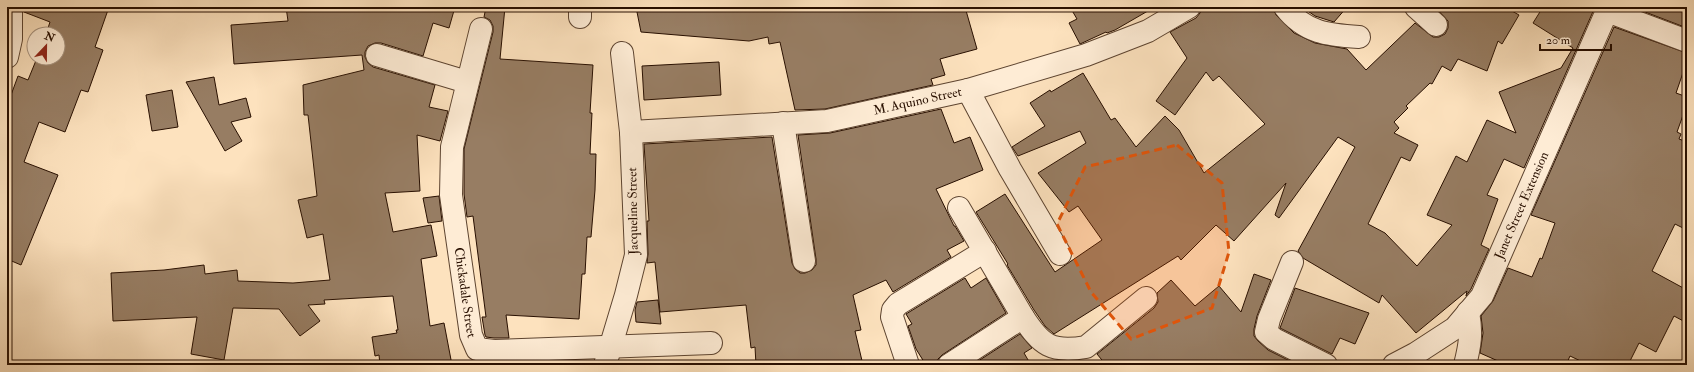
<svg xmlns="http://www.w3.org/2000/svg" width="1694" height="372" font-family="'IM FELL Double Pica',serif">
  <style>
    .building { fill: #977d63; stroke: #280f00 }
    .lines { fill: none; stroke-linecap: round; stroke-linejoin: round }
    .minor-casing { stroke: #5d4430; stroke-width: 24 }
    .minor { stroke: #feecd5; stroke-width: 22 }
    .marked { fill: #de550b; fill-opacity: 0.2; stroke: #de550b; stroke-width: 3; stroke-dasharray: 8 5; stroke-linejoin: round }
    .labels { text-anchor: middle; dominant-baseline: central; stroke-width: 3; stroke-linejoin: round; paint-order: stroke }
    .street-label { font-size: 13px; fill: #280f00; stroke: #feecd5 }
  </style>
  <rect width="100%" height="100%" fill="#fde2be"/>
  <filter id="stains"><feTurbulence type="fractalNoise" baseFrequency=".005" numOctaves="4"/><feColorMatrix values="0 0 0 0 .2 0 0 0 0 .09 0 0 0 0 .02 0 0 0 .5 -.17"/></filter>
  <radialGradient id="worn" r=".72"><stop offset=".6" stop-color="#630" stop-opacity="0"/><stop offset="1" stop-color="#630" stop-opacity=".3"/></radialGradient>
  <g class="building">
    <polygon points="24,7 109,7 95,47 103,50 88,92 81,90 65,132 39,122 24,162 58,175 21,265 7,259 7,106 18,76 28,80 37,58 58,58 58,34 46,34 50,22 24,12"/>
    <polygon points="286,7 455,7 449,28 433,23 423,56 381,43 375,43 368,46 365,52 365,57 368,63 373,67 435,85 429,107 448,111 440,141 417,135 420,191 385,193 393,232 431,225 437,256 421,259 430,326 444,323 452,365 380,365 379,355 375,356 372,337 397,333 396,330 398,330 393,296 324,300 325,304 308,305 320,321 300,336 279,309 233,308 224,360 191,354 197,317 113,321 111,273 164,270 204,265 205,274 237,270 238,281 293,283 330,280 323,234 307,238 298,200 317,196 308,115 304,115 303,85 364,70 362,55 234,64 231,25 288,21"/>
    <polygon points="486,7 505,7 500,59 593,65 590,113 592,113 590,154 596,154 595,190 591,237 587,237 585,274 582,274 579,319 506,315 509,338 494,338 486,337 485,335 482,317 486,317 473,216 467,217 464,194 464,149 493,32 493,26 490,20 484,17"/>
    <polygon points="636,7 965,7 977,49 940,59 945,75 931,79 933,85 825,109 795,110 780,42 769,44 768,37 749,41 641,32"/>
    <polygon points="1070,7 1164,7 1156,12 1153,8 1115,30 1107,33 1106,32 1080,44 1069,23 1077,19"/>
    <polygon points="1201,7 1273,7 1276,15 1294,33 1315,43 1347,49 1366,70 1415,23 1433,37 1439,37 1445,34 1448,28 1448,21 1435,7 1505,7 1519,15 1502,44 1498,41 1487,71 1458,59 1451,71 1442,66 1432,84 1430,83 1406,106 1408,108 1394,122 1399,128 1394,133 1418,145 1410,161 1401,157 1368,224 1385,233 1417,266 1452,225 1427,215 1456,156 1467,162 1487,120 1516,133 1499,92 1561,68 1573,48 1533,23 1543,7 1595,7 1524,168 1504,159 1487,195 1498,199 1481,245 1489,249 1471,289 1466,296 1467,291 1416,333 1382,295 1379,303 1303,258 1298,251 1355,147 1338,137 1279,218 1275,215 1286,183 1234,241 1216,225 1181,260 1178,256 1054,334 1045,326 1034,310 1007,265 1008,264 976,212 1005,194 1055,272 1102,240 1078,206 1069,212 1038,173 1086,143 1080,131 1018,156 1012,147 1045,126 1030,103 1050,90 1051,92 1083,73 1111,120 1115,118 1136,147 1165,116 1179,130 1204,173 1265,124 1219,76 1213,81 1206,72 1175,115 1156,101 1187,58 1170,32 1196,18 1200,13"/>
    <polygon points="1302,7 1347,7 1334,22 1315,16"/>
    <polygon points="1632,7 1687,7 1687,28"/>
    <polygon points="1614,27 1687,53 1687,61 1676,93 1687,97 1687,104 1677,132 1681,134 1679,139 1687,142 1687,230 1675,224 1652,271 1687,290 1687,323 1674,316 1656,352 1639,343 1628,365 1589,365 1570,356 1566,365 1507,365 1480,353 1483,333 1481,316 1493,301 1508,268 1532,277 1540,258 1542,259 1555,223 1531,215"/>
    <polygon points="719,62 721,95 644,100 642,66"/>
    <polygon points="214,77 219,105 246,98 251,117 231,122 242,141 225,151 186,82"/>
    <polygon points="172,90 178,127 152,131 146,95"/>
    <polygon points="941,109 954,143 970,137 983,170 936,189 954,226 955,226 964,241 947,250 951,257 893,292 886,280 853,295 861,330 855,331 863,365 756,365 755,347 751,348 746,305 660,312 655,262 647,263 648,254 647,221 649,221 644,144 772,137 792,263 795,269 800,273 805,273 812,270 816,265 816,259 798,135 830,133"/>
    <polygon points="439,196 442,221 428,223 423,198"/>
    <polygon points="1254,274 1271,280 1257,316 1254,329 1254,336 1258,341 1268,350 1298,365 1106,365 1097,354 1154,308 1158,302 1157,293 1171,280 1195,306 1219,286 1241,312"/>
    <polygon points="965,278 971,288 986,278 1006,313 942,355 938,359 937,365 926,365 916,349 908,326 912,324 906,314"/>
    <polygon points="1295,288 1369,313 1355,344 1340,338 1332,354 1280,328"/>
    <polygon points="658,300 661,324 636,322 635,310 637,302"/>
    <polygon points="1020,334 1032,348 1024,353 1031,365 972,365"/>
    <rect x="488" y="363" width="24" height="2"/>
  </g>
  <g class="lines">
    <defs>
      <g id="minor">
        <polyline points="580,7 580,17"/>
        <path d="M 1285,7 C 1305,33 1328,35 1359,37"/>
        <polyline points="1416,7 1436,25"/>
        <path id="s1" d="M 481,29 L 452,147 L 451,195 L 471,335 L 477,349 L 494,351 L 711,343"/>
        <polyline points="377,55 467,82"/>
        <polyline points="7,57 11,39 11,7"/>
        <polyline points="968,90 1010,169 1060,254"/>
        <polyline points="783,123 804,261"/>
        <path id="s2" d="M 631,132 L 827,121 L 968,90 L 1086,55 L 1148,31 L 1189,7"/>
        <polyline points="1292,262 1269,319 1266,332 1274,339 1326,365"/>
        <path d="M 1023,317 C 1041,345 1051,353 1086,347 L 1146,298"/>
        <polyline points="605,365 626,295 636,255 631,132 622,53"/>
        <polyline points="908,365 892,317 893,310 898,304 985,251"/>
        <polyline points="949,365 1023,317 959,208"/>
        <path id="s3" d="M 1394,365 L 1415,354 L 1455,328 L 1482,296 L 1607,11 L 1687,41"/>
        <path d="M 1465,365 C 1470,345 1472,333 1468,312"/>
      </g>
    </defs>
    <use href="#minor" class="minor-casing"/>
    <use href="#minor" class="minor"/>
  </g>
  <path class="marked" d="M 1177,145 L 1222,183 L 1229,252 L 1212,308 L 1131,339 L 1091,292 L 1057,224 L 1085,167 Z"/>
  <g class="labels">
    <g class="street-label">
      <text stroke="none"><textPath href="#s2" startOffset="289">M. Aquino Street</textPath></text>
      <text stroke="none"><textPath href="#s3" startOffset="212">Janet Street Extension</textPath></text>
      <text transform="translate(633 211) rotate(-91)">Jacqueline Street</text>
      <text stroke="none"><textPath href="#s1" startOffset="268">Chickadale Street</textPath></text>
    </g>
  </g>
  <rect width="1694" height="372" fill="none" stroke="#fde2be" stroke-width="24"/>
  <rect x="8" y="8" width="1678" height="356" fill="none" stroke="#280f00" stroke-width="2"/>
  <rect x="12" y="12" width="1670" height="348" fill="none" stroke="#280f00"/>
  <g transform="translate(46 46) rotate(22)"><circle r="19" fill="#feecd5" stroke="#a89480"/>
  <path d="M0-3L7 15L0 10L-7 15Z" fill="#8f2418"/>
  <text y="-6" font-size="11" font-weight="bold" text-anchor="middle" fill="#280f00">N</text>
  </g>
  <path d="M1540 44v6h71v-6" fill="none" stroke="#280f00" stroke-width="2"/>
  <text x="1546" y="44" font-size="12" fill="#280f00" stroke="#feecd5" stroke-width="3" paint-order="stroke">20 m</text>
  <rect width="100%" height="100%" filter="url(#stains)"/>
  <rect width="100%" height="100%" fill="url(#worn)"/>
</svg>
